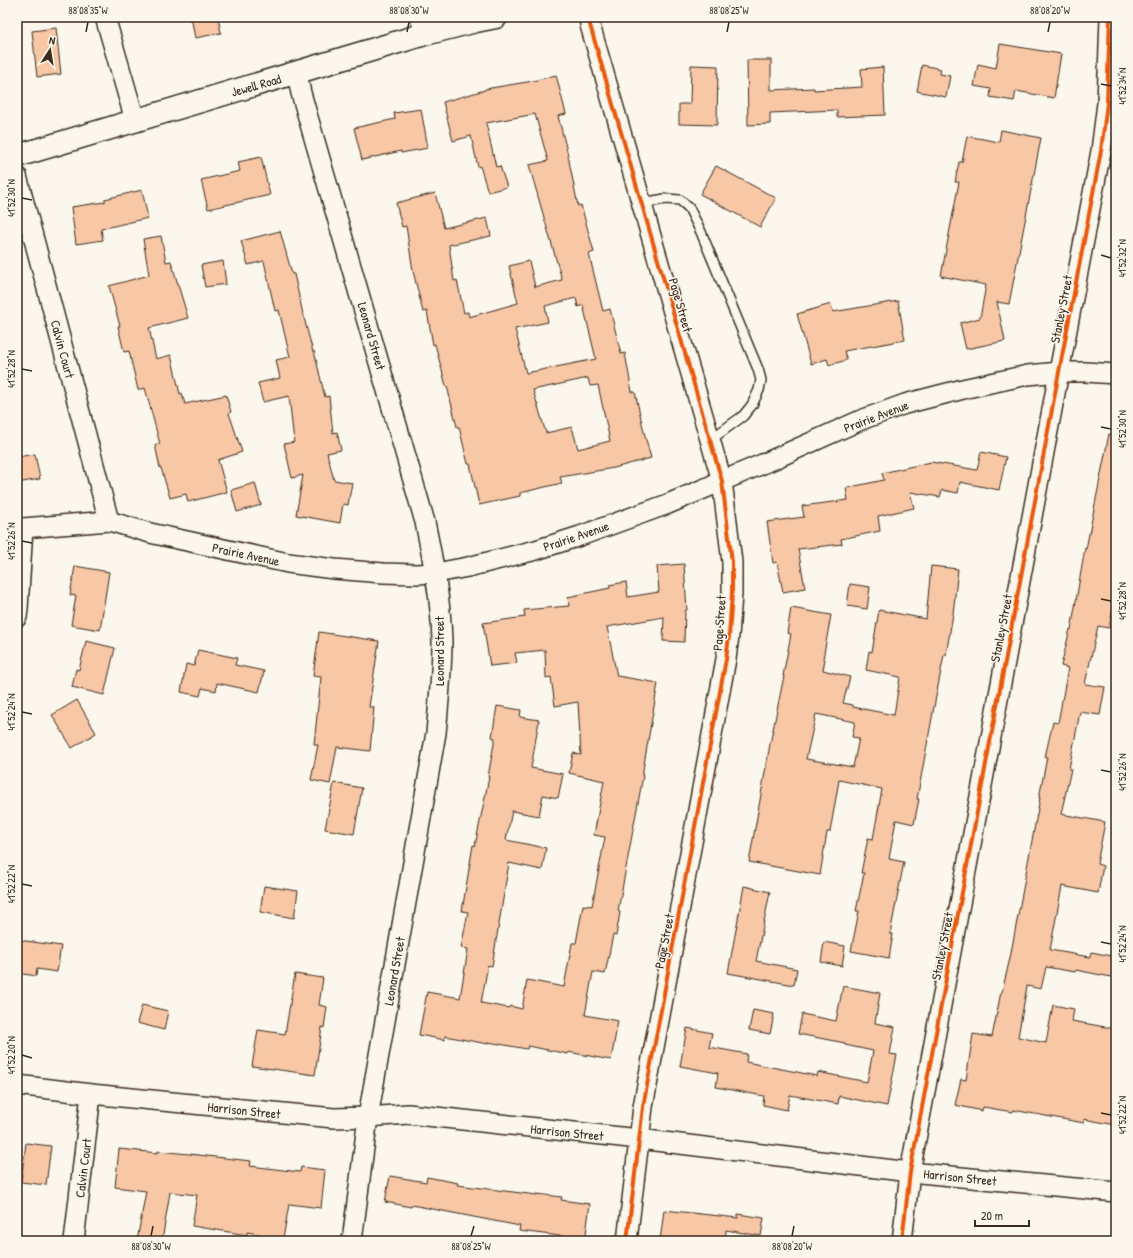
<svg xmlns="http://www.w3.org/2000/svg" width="1133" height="1258" font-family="'Patrick Hand',sans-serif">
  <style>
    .building { fill: #f7c7a6; stroke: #3b2a1e; fill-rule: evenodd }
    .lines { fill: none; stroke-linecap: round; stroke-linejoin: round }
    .service-casing { stroke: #3b2a1e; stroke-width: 12 }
    .minor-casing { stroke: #3b2a1e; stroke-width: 22 }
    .tertiary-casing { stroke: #3b2a1e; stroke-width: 25 }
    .service { stroke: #fbf7ec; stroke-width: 9 }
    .minor { stroke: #fbf7ec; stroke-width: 19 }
    .tertiary { stroke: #fbf7ec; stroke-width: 22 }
    .cycleway-casing { stroke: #fbf7ec; stroke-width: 6 }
    .cycleway { stroke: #e8590c; stroke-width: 4 }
    .ticks { fill: none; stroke: #3b2a1e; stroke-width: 1.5 }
    .labels { text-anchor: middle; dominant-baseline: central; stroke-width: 3; stroke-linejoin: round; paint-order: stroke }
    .street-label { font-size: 13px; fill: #3b2a1e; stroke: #fbf7ec }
    .neatline { fill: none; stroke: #3b2a1e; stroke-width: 1.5 }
    .ticks-label { font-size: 10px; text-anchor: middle; fill: #3b2a1e }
  </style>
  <rect width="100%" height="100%" fill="#fbf7ec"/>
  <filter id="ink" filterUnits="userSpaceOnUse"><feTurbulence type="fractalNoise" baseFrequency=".025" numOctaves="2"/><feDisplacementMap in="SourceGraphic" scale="8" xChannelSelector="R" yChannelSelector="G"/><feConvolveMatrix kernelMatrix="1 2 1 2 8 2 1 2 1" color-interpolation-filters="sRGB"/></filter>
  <g filter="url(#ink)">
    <g class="building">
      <polygon points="191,17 218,17 221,33 195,38"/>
      <polygon points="56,28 61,74 37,77 32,31"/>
      <polygon points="1000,44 1061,54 1054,98 1016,91 1014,101 990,97 991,89 974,86 978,64 996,68"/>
      <polygon points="747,60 771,60 771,90 814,88 814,90 862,87 861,69 883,67 885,115 837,117 837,110 770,113 770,124 748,125"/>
      <polygon points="691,65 718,66 717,125 679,124 679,104 690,104"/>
      <polygon points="922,65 941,69 940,74 950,76 946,97 917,91"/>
      <path d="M 556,75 L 566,114 L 558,116 L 567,151 L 578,206 L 581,205 L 594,252 L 589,254 L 603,311 L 610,309 L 621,354 L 625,353 L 632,392 L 635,392 L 644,432 L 651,458 L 614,468 L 560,477 L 562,483 L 520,493 L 520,496 L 479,505 L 470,464 L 468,464 L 459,427 L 457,427 L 447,386 L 446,386 L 435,344 L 433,345 L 427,311 L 423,312 L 413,271 L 406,226 L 402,227 L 396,203 L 435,193 L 444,228 L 487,218 L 491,236 L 449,245 L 454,281 L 457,280 L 464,313 L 468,312 L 469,317 L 518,303 L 509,266 L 529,261 L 535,287 L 562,280 L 529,165 L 548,161 L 535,114 L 486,123 L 496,167 L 500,166 L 507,187 L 488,192 L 480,166 L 478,167 L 471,136 L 453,141 L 443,102 L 485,90 L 485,89 L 533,81 ZM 576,298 L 578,307 L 583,305 L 596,359 L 526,373 L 515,329 L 548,322 L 545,306 ZM 588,378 L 590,386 L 598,385 L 610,441 L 578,449 L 572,427 L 546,433 L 533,390 Z"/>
      <polygon points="421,109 428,148 401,153 401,151 362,160 354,128 395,119 394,113"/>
      <polygon points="1001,130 1041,138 1009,304 997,302 1005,341 966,349 960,323 980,318 986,285 941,276 959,182 955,182 959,162 962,162 967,136 999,142"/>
      <polygon points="261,157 270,195 208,209 201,180 240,171 238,162"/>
      <polygon points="716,166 776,198 760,227 700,194"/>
      <polygon points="142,190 148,218 101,229 103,240 76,244 71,207 105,202 105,199"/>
      <polygon points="280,231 292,274 294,274 303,314 313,352 314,351 325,397 329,396 333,433 337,432 341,450 327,453 334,480 352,483 348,505 343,504 340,523 296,515 303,475 292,478 284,444 294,442 289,396 263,402 258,383 280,378 276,360 290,357 279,310 275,311 264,261 248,265 241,241"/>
      <polygon points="161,236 166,262 171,261 188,318 149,328 156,359 171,355 180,394 182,393 185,404 226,395 231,412 229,413 242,452 218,460 227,492 188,502 186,494 170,498 161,468 160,468 155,445 160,444 145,388 138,390 129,351 124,352 118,326 120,326 109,286 149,275 143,239"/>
      <polygon points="223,261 226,284 205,287 201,265"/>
      <polygon points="898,301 905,340 844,351 847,360 829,365 827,359 811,364 797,314 831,304 833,312"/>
      <polygon points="1109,434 1116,435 1116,592 1109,628 1098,626 1085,684 1105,687 1100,715 1080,712 1069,769 1071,769 1061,814 1105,822 1097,864 1103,866 1098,893 1062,886 1050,950 1090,957 1091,952 1112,956 1111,959 1116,960 1116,978 1076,970 1075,972 1046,967 1041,989 1027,986 1018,1037 1046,1043 1053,1005 1074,1009 1072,1021 1116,1029 1116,1125 1084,1119 1084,1123 1013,1110 1013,1112 983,1107 982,1111 955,1105 961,1079 966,1080 973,1034 992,1037 1001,992 1002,992 1010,958 1040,798 1039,798 1047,757 1045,757 1053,722 1058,723 1068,668 1061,666 1070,629 1071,630 1085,548 1086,549"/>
      <polygon points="981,452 1006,457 999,490 960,482 958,493 942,490 940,497 910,492 914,508 878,516 880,531 841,539 842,544 798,549 805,588 783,592 777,562 773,563 767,522 804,517 802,506 848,500 846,488 884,480 882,473 931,462 977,470"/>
      <polygon points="35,454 40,479 17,483 17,457"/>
      <polygon points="255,483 261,505 237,512 231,490"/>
      <polygon points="684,564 687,610 685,611 684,642 663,641 664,617 607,627 617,676 658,683 642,776 643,776 618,911 620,912 616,936 613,935 605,974 593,972 585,1015 618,1021 611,1060 568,1052 568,1054 528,1046 527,1049 488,1042 488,1044 445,1036 445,1040 419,1035 427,992 460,998 468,949 461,948 468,912 462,911 473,845 475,846 489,777 488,777 495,738 492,737 497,706 521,710 520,717 539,720 531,768 563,774 558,798 543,795 539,816 512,811 506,840 546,848 542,870 509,863 492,966 488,965 481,1003 509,1008 510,1006 522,1009 527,980 564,987 572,943 576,943 583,905 592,906 605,837 594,835 604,781 569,773 573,753 581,755 578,702 555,706 551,677 546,678 545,650 515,653 517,663 490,666 483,623 525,617 524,610 569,606 568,597 610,588 609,585 626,582 628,597 659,592 657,566"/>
      <polygon points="75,566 109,572 100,630 71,625 76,596 70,595"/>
      <path d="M 931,566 L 958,569 L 953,614 L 946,655 L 944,655 L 934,707 L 917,799 L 919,799 L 914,824 L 896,820 L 889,859 L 904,862 L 890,934 L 893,934 L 889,958 L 851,951 L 859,911 L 856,911 L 864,873 L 861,873 L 868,838 L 873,839 L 882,789 L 839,780 L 830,832 L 827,832 L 820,875 L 749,862 L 770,744 L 784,676 L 783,676 L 791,634 L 787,633 L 791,608 L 831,615 L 823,659 L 825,659 L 823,670 L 850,677 L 843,703 L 853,705 L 853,707 L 894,715 L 900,677 L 866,670 L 869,651 L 872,652 L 879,610 L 926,619 ZM 816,714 L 855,722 L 852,737 L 859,738 L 853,767 L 806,759 Z"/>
      <polygon points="850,584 870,587 867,609 847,606"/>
      <polygon points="319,632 379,641 369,707 374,707 370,751 337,747 330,784 311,780 318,745 314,744 321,677 313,676"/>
      <polygon points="86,641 115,648 104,695 72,687 76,669 79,670"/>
      <polygon points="198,650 237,658 235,665 264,671 259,692 217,683 216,691 202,688 200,696 181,692 186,664 194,666"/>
      <polygon points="77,700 96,733 72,748 52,715"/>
      <polygon points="334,783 362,788 354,834 325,829"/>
      <polygon points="264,886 298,891 294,918 260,912"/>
      <polygon points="744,886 770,892 756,961 797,969 794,985 728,973"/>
      <polygon points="19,940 61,946 57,972 37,969 36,976 17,973 17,951"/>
      <polygon points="824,942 845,946 842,966 821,962"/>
      <polygon points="295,974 323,978 319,1005 327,1007 324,1028 322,1027 315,1075 252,1066 258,1030 285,1034"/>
      <polygon points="843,986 880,993 875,1023 895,1027 890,1054 897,1055 887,1106 839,1096 838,1104 790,1095 787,1110 763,1105 764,1096 716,1087 718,1073 680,1066 687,1028 712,1033 709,1047 747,1054 746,1062 817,1076 818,1072 867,1082 873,1051 845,1045 845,1043 798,1034 802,1014 836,1021"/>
      <polygon points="142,1005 168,1011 164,1030 137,1023"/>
      <polygon points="753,1010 774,1014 770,1034 749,1030"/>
      <polygon points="26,1143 51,1146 46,1185 21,1182"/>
      <polygon points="119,1149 158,1153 158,1151 189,1154 251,1161 250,1166 300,1172 301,1167 325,1170 321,1208 289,1204 283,1239 247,1232 247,1235 192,1226 197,1195 170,1192 162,1241 137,1241 146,1191 115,1187"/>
      <polygon points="390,1176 426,1182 427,1177 458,1183 457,1185 537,1195 537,1194 562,1197 561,1200 590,1204 585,1241 568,1241 568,1237 519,1231 520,1226 412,1205 411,1207 385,1202"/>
      <polygon points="664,1210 738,1218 738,1214 764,1218 761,1236 726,1230 725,1241 660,1241"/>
    </g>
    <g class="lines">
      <defs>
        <polyline id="service" points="642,203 665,199 680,200 689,208 701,232 758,369 761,380 759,390 752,405 743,416 710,440"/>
        <g id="minor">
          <polyline points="105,17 135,120"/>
          <polyline points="420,17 425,34"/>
          <polyline points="589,17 590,25 722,481 732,562 732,594 729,636 726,659 643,1107 627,1241"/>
          <path d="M 297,74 L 301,93 L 425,522 C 433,561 441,600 442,641 C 442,671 439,702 436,733 L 368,1117 L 352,1241"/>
          <polyline points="17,176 109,521"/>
          <polyline points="17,530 23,528 109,521 150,533 288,563 334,569 383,573 416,574 436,573 468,567 536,550 580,536 668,504 774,459 861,420 905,404 967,388 1028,375 1059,372 1085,372 1116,374"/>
          <polyline points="17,617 18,609 23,528"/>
          <polyline points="17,1085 91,1094 334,1118 368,1117 408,1114 639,1139 910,1172 1116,1192"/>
          <polyline points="74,1241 91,1094"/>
          <polyline points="902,1241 910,1172 1059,372 1101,151 1107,103 1110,17"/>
        </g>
        <polyline id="tertiary" points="17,156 425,34 476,21 496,17"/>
      </defs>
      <use href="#service" class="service-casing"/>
      <use href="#minor" class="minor-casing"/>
      <use href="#tertiary" class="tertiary-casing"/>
      <use href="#service" class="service"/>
      <use href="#minor" class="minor"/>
      <use href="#tertiary" class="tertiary"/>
      <defs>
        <g id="cycleway">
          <polyline points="589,17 590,25 722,481 732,562 732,594 729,636 726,659 643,1107 627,1241"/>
          <polyline points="902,1241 910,1172 1059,372 1101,151 1107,103 1110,17"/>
        </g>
      </defs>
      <use href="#cycleway" class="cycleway-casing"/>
      <use href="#cycleway" class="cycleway"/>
    </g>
  </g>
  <path class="ticks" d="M 86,32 L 88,22M 407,32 L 409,22M 727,32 L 729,22M 1048,32 L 1050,22M 1101,84 L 1111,86M 22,198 L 32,200M 1101,255 L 1111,258M 22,369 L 32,371M 1101,427 L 1111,429M 22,541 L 32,543M 1101,599 L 1111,601M 22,712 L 32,714M 1101,770 L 1111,772M 22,884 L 32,886M 1101,942 L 1111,944M 22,1055 L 32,1058M 1101,1113 L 1111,1115M 151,1236 L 153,1226M 471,1236 L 474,1226M 792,1236 L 794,1226"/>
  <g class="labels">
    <g class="street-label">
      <text transform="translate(256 85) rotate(-16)">Jewell Road</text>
      <text transform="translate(681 305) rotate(74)">Page Street</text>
      <text transform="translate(1061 309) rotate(-79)">Stanley Street</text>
      <text transform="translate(372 336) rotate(74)">Leonard Street</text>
      <text transform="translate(63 349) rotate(75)">Calvin Court</text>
      <text transform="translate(876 416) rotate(-21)">Prairie Avenue</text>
      <text transform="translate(576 536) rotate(-19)">Prairie Avenue</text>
      <text transform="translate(246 554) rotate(12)">Prairie Avenue</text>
      <text transform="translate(719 623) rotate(-86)">Page Street</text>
      <text transform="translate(1001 628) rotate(-79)">Stanley Street</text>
      <text transform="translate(439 651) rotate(-90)">Leonard Street</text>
      <text transform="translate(664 941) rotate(-79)">Page Street</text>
      <text transform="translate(942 946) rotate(-79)">Stanley Street</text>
      <text transform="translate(394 971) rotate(-80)">Leonard Street</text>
      <text transform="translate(244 1110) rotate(6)">Harrison Street</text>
      <text transform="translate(567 1132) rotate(6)">Harrison Street</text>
      <text transform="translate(83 1168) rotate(-83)">Calvin Court</text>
      <text transform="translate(960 1177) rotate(6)">Harrison Street</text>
    </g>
  </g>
  <rect width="1133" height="1258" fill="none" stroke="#fbf7ec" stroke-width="44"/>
  <g transform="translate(50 50) rotate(12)" stroke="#fbf7ec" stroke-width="3" paint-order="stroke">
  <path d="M0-3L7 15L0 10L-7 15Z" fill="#3b2a1e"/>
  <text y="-6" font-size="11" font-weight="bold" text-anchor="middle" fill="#3b2a1e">N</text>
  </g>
  <path d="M975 1220v6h54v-6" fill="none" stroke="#3b2a1e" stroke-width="2"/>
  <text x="981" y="1220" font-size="12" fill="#3b2a1e" stroke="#fbf7ec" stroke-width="3" paint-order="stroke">20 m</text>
  <rect x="22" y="22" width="1089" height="1214" class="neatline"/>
  <g class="ticks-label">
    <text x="88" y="14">88°08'35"W</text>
    <text x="409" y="14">88°08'30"W</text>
    <text x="729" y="14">88°08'25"W</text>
    <text x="1050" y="14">88°08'20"W</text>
    <text transform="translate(1122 86) rotate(-90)" y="4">41°52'34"N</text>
    <text transform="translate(11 198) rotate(-90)" y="4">41°52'30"N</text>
    <text transform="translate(1122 258) rotate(-90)" y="4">41°52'32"N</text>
    <text transform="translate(11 369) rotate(-90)" y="4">41°52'28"N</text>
    <text transform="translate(1122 429) rotate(-90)" y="4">41°52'30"N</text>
    <text transform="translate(11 541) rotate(-90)" y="4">41°52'26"N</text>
    <text transform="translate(1122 601) rotate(-90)" y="4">41°52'28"N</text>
    <text transform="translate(11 712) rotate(-90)" y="4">41°52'24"N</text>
    <text transform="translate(1122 772) rotate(-90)" y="4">41°52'26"N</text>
    <text transform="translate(11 884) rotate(-90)" y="4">41°52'22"N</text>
    <text transform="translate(1122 944) rotate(-90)" y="4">41°52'24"N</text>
    <text transform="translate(11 1055) rotate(-90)" y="4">41°52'20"N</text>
    <text transform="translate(1122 1115) rotate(-90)" y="4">41°52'22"N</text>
    <text x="151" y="1250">88°08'30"W</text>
    <text x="471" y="1250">88°08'25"W</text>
    <text x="792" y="1250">88°08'20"W</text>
  </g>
</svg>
